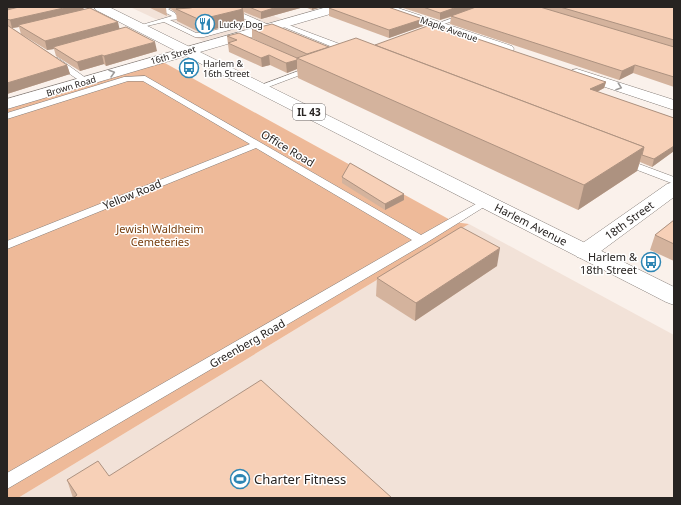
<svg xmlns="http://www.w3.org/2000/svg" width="681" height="505" font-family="'Noto Sans',sans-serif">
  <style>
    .built { fill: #f2e2d8 }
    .green { fill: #eeba99 }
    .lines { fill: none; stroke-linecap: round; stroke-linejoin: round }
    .lane-casing { stroke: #877f7a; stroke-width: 1 }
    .street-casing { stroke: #877f7a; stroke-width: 1 }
    .secondary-casing { stroke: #877f7a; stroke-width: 1 }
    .primary-casing { stroke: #877f7a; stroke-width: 1 }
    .lane { fill: #fff; fill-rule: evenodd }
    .street { fill: #fff; fill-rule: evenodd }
    .secondary { fill: #fff; fill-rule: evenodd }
    .primary { fill: #fff; fill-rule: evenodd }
    .wall { fill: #d4b39d }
    .shaded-wall { fill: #ad9280 }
    .building { fill: #f7d0b7; stroke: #ad9280 }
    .oneway { stroke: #9e9c9b }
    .labels { text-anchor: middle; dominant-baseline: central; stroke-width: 3; stroke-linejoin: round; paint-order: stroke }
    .far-poi-label { font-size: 9px; fill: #272321; stroke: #fff; text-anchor: start }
    .far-street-label { font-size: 9px; fill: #272321; stroke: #fff }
    .shield { fill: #fff; stroke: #686564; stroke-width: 1 }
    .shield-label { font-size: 10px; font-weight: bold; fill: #272321 }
    .street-label { font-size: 11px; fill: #272321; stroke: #fff }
    .park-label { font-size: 11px; fill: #763d0d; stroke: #fff }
    .poi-label { font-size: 11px; fill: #272321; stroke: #fff; text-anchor: end }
    .near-poi-label { font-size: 13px; fill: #272321; stroke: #fff; text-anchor: start }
  </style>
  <rect width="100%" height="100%" fill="#faf1eb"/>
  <g class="built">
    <polygon points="130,7 251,7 282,19 203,41"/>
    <polygon points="469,224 674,335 674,498 18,498"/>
  </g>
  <polygon class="green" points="163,62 454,222 469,224 18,498 7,498 7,109"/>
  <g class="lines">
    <defs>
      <g id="lane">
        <polygon points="162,7 173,7 168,9 175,13 176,15 195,15 196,16 193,18 170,20 196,33 204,33 249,21 228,11 227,10 230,8 283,31 277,32 255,23 204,37 195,37 164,22 138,28 138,26 172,16 160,10 160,8"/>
        <polygon points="483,7 492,7 430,29 425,28"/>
        <polygon points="281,22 353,49 354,51 347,53 279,25 278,24"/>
        <polygon points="52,58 58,58 90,81 83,83 52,62"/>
        <polygon points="309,67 316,69 263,89 257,89 256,87"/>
        <polygon points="145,76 421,235 483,200 491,200 492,202 426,243 7,489 7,473 412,240 256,148 7,249 7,241 250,144 143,81 128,81 7,119 7,113 124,77"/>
        <polygon points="623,158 674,177 674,184 619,163 618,161"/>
      </g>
      <g id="street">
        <polygon points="377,7 395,7 512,46 514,49 512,52 502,52 379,10"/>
        <polygon points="188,47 193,48 195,51 193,54 7,109 7,99"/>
        <polygon points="577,69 674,100 674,110 572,76 570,73 572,70"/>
        <polygon points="674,182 674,197 593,257 585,259 577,257 574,252 577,247 667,184"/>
      </g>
      <polygon id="secondary" points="327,7 346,7 344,10 193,54 183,54 181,51 183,48"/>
      <polygon id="primary" points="94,7 109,7 674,287 674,305 666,302 96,10"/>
    </defs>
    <use href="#lane" class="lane-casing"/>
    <use href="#street" class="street-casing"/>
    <use href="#secondary" class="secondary-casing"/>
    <use href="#primary" class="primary-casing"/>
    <use href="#lane" class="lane"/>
    <use href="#street" class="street"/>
    <use href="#secondary" class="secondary"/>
    <use href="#primary" class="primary"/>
  </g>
  <g class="wall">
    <polygon points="7,7 84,9 119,28 157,51 106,66 104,64 80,71 56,56 54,49 47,50 21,34 19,27 12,28 67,65 70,74 7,94"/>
    <polygon points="148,7 163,7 166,8 167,16"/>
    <polygon points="171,7 304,7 261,19 244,12 244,21 204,32 199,32 177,21 176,13 171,9"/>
    <polygon points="305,7 322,7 312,10"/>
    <polygon points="400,7 674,7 674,87 633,73 619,80 450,24 451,17 440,20"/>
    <polygon points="329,8 423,19 423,26 389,38 329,16"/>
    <polygon points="252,29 329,47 375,45 606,82 604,88 597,92 674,118 674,151 652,167 640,162 637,171 578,210 298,78 297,69 287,73 270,65 262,67 229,52 227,36 276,49 252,38"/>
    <polygon points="342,177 404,194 404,200 385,210 342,183"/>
    <polygon points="674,220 674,261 650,250 655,235"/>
    <polygon points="497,266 415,321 376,296 377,278"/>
    <polygon points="109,476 73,498 67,480"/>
  </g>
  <g class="shaded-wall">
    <polygon points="7,7 31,7 7,12"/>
    <polygon points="68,7 83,7 85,12 18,25 19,27 12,28 10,20"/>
    <polygon points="176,7 218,7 176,9"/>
    <polygon points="277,7 304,7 261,19 261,12"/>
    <polygon points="312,7 322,7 312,10"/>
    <polygon points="457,7 478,7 440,20 440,13"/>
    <polygon points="243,9 244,21 204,32 202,19"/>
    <polygon points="423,19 423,26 389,38 389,30"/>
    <polygon points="118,22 120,31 53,47 54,49 47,50 45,41"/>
    <polygon points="155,42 157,51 106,66 104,56"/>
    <polygon points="102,55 104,64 80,71 77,62"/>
    <polygon points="269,55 270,65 262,67 261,58"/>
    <polygon points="297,60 297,69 287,73 286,63"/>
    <polygon points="67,65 70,74 7,94 7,83"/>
    <polygon points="635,65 633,73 619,80 622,71"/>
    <polygon points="606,82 604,88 589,96 590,89"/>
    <polygon points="674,146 674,151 652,167 654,159"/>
    <polygon points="644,147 637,171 578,210 584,185"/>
    <polygon points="404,194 404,200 385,210 385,204"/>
    <polygon points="500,248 497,266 415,321 416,303"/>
  </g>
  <g class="building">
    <polygon points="19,7 68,7 10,20 7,19 7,10"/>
    <polygon points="195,7 240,7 243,9 202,19 198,19 176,9 190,8"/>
    <polygon points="249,7 277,7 261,12"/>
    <polygon points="334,7 388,7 423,19 389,30 329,8"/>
    <polygon points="423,7 457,7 440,13"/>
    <polygon points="476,7 540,7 674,47 674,77 635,65 622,71 451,16"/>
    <polygon points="560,7 674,7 674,40"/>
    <polygon points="90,8 118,22 45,41 18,25"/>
    <polygon points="272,24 329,47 307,54 252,29"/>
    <polygon points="433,24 606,82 590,89 674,118 674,146 654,159 642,155 644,147 375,45"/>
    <polygon points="7,25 67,65 7,83"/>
    <polygon points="126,27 155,42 104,56 102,55 77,62 53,47"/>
    <polygon points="239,33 297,58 297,60 286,63 269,55 261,58 228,43 237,40 227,36"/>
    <polygon points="356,38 644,147 584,185 297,58"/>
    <polygon points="350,163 404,194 385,204 342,177"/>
    <polygon points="674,220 674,244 655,235"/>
    <polygon points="461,227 500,248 416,303 377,278"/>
    <polygon points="261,380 392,498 73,498 77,495 67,480 98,461 109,476"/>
  </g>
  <defs><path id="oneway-chevron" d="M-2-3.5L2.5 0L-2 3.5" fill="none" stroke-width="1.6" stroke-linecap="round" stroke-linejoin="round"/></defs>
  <g class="oneway">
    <use href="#oneway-chevron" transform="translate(112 73) rotate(-16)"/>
    <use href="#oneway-chevron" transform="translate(619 87) rotate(19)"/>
  </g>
  <defs>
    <symbol id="restaurant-ring" viewBox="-11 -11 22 22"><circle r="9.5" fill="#fff" stroke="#2e86b4" stroke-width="1.5"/><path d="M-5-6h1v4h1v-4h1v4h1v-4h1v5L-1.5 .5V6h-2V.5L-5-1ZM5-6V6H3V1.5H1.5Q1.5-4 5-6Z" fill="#2e86b4"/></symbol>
    <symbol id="bus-ring" viewBox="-11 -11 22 22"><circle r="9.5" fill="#fff" stroke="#2e86b4" stroke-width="1.5"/><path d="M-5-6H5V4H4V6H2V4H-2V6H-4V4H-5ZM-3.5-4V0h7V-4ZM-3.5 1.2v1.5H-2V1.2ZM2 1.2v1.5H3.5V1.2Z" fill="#2e86b4"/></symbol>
    <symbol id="stadium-ring" viewBox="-11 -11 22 22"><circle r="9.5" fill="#fff" stroke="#2e86b4" stroke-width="1.5"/><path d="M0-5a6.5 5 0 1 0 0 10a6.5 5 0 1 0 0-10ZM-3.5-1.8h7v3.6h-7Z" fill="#2e86b4"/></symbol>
  </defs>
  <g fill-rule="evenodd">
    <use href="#restaurant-ring" x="194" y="13" width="22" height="22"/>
    <use href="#bus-ring" x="178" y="57" width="22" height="22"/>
    <use href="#bus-ring" x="640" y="251" width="22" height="22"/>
    <use href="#stadium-ring" x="229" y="468" width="22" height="22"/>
  </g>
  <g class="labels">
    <g class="far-poi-label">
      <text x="219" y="24">Lucky Dog</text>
      <text x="203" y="63">Harlem &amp;<tspan x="203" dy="10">16th Street</tspan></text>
    </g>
    <g class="far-street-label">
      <text transform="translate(449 29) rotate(19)">Maple Avenue</text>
      <text transform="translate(173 55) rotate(-16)">16th Street</text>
      <text transform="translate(71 86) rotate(-17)">Brown Road</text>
    </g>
    <rect class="shield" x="293" y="104" width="32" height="16" rx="3"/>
    <g class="shield-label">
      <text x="309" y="112">IL 43</text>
    </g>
    <g class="street-label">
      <text transform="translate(288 148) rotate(31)">Office Road</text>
      <text transform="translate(132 194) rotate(-22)">Yellow Road</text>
      <text transform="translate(629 220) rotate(-36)">18th Street</text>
      <text transform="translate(531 224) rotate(27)">Harlem Avenue</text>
      <text transform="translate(247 343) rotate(-30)">Greenberg Road</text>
    </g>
    <g class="park-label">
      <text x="160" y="228">Jewish Waldheim<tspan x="160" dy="13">Cemeteries</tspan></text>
    </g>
    <g class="poi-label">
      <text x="637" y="256">Harlem &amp;<tspan x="637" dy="13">18th Street</tspan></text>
    </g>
    <g class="near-poi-label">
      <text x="254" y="479">Charter Fitness</text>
    </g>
  </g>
  <rect width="681" height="505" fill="none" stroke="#272321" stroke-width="16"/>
</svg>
